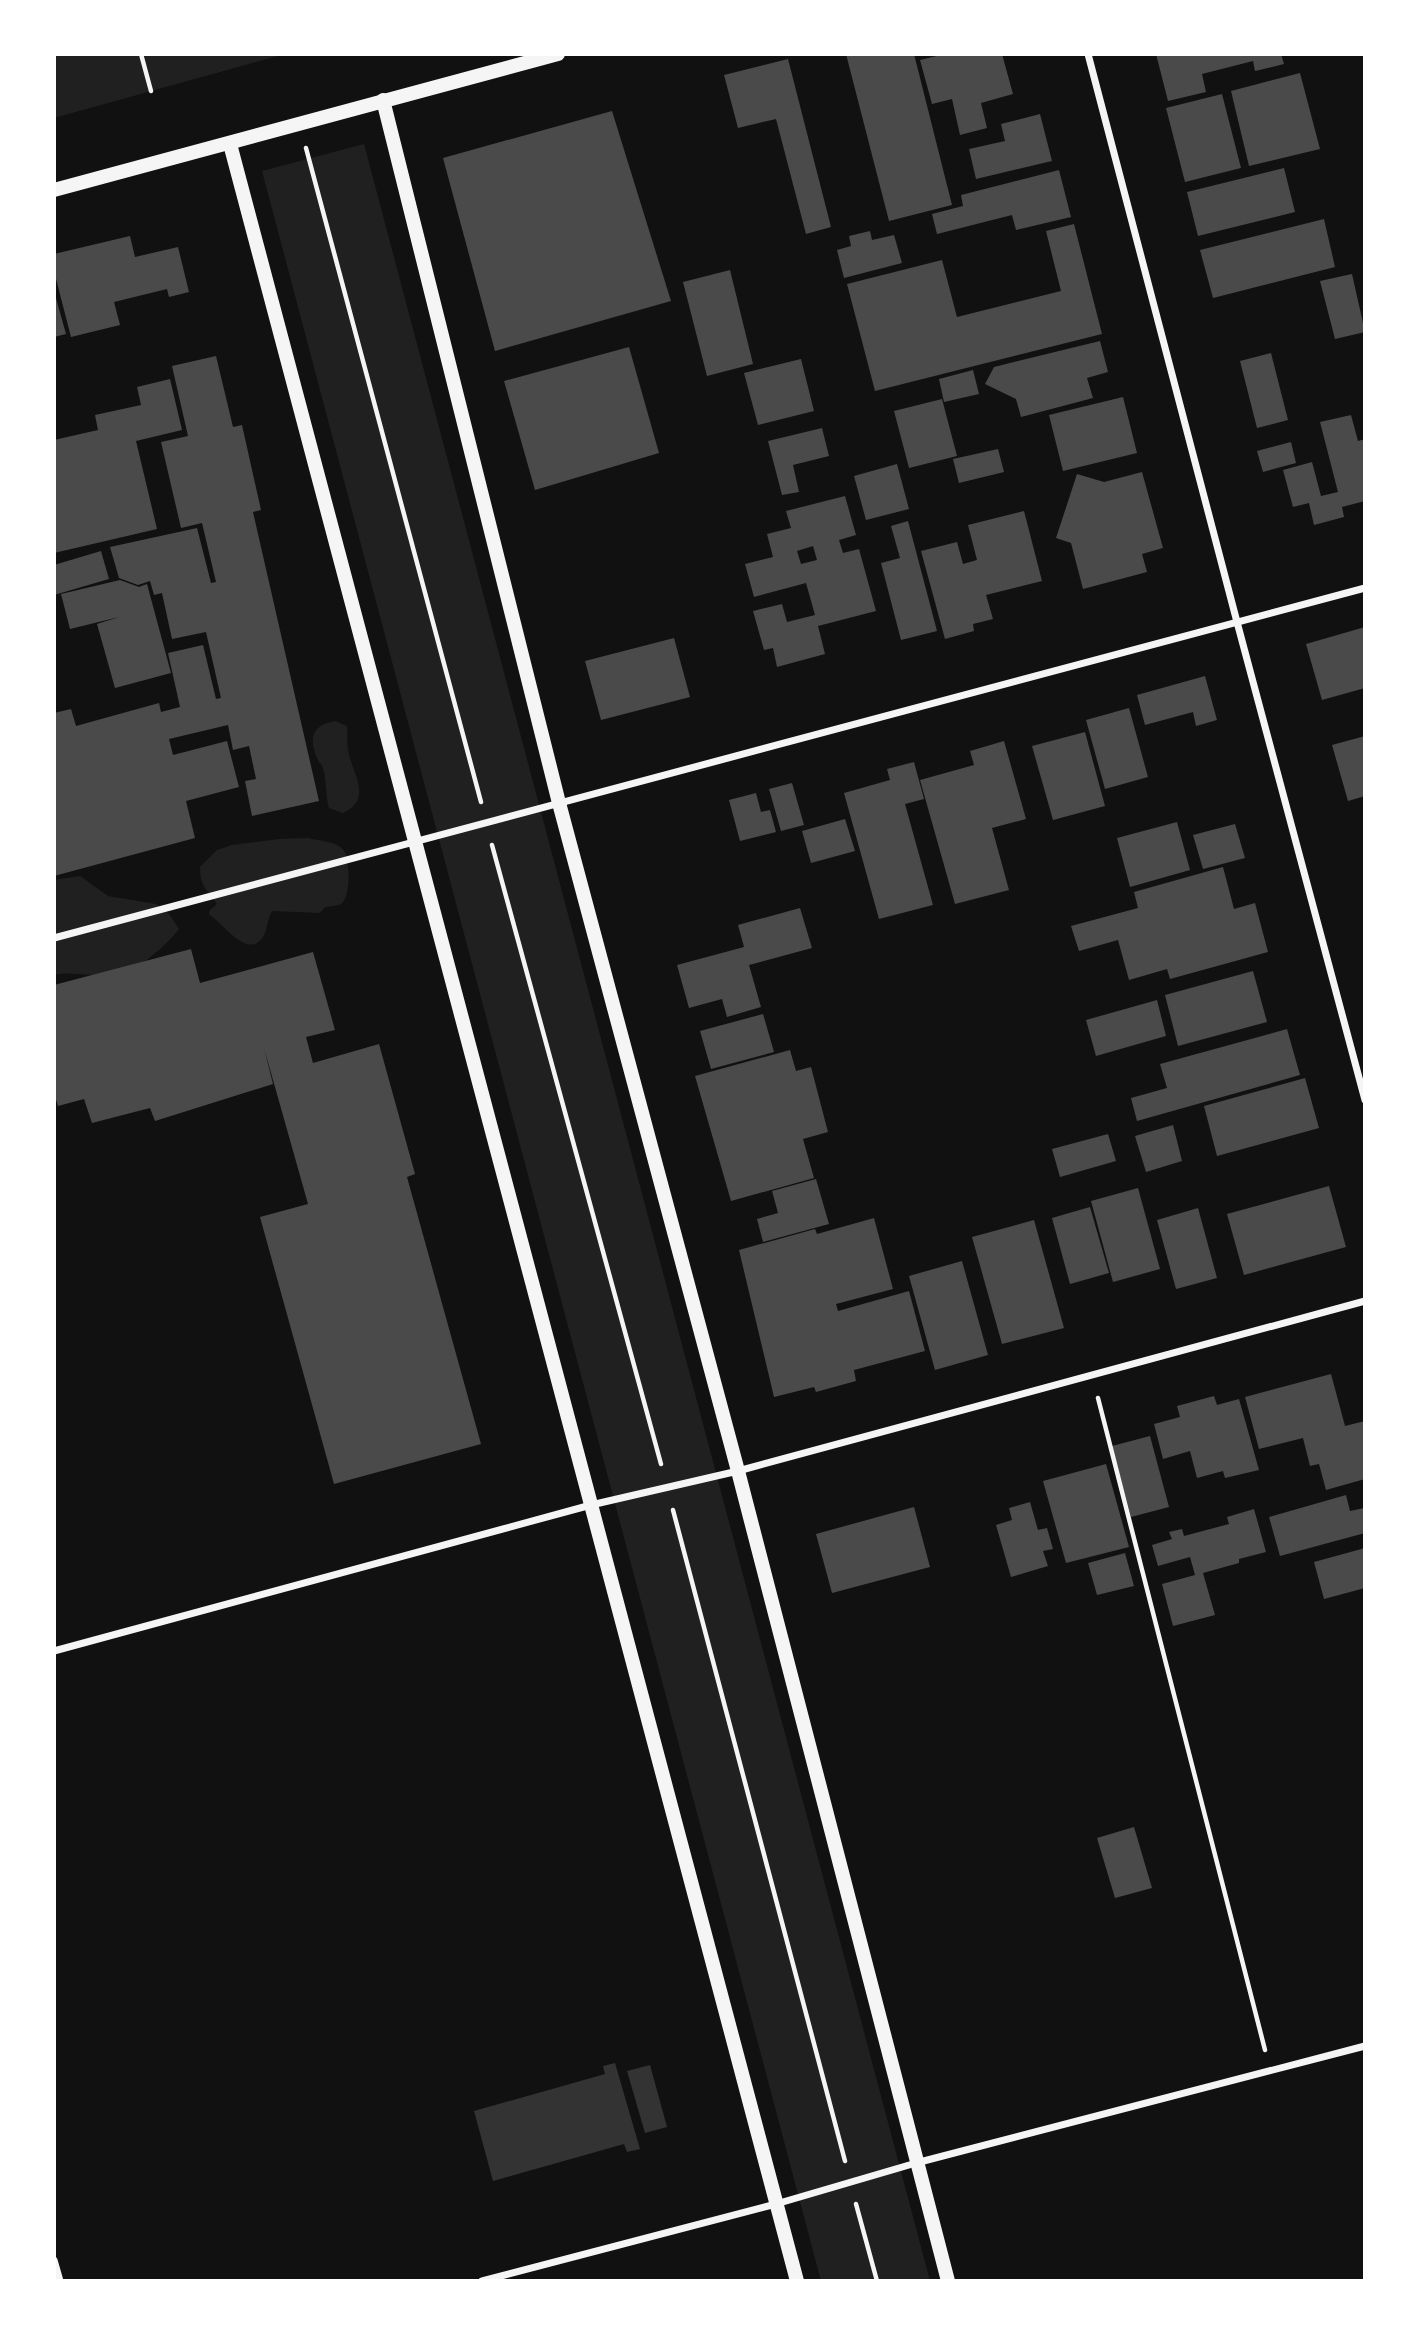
<svg xmlns="http://www.w3.org/2000/svg" width="1419" height="2335" font-family="'Archivo Narrow',sans-serif">
  <style>
    .green { fill: #202020 }
    .water { fill: #333 }
    .building { fill: #4a4a4a; fill-rule: evenodd }
    .lines { fill: none; stroke-linecap: round; stroke-linejoin: round }
    .path { stroke: #f5f5f5; stroke-width: 4.5 }
    .minor { stroke: #f5f5f5; stroke-width: 7 }
    .secondary { stroke: #f5f5f5; stroke-width: 14 }
  </style>
  <rect width="100%" height="100%" fill="#111"/>
  <g class="green">
    <polygon points="54,54 285,54 54,118"/>
    <polygon points="364,144 930,2281 821,2281 262,171"/>
    <path d="M 335,721 L 347,726 C 348,735 346,745 349,754 C 353,774 373,799 343,813 L 329,808 C 325,795 327,781 323,768 C 321,762 319,764 317,758 C 308,737 313,725 335,721 Z"/>
    <path d="M 308,838 C 318,841 338,841 344,851 C 350,860 351,898 341,904 C 337,906 329,906 325,907 L 320,913 L 272,911 C 267,919 268,929 263,937 C 247,961 222,921 209,915 L 210,910 L 217,904 C 207,889 200,887 200,867 L 217,850 L 232,845 L 279,839 Z"/>
    <path d="M 80,876 L 108,896 L 156,904 L 169,914 L 179,929 C 167,945 134,974 114,976 C 94,977 74,971 54,975 L 54,880 Z"/>
  </g>
  <g class="water">
    <polygon points="615,2063 640,2149 627,2152 624,2144 493,2181 474,2111 605,2074 603,2066"/>
    <polygon points="650,2065 667,2127 645,2133 627,2071"/>
  </g>
  <g class="building">
    <polygon points="846,54 914,54 952,205 889,221"/>
    <polygon points="945,54 1002,54 1013,94 981,103 987,128 960,135 952,99 932,104 920,60"/>
    <polygon points="1156,54 1281,54 1284,64 1255,71 1253,61 1202,74 1206,92 1168,101"/>
    <polygon points="788,59 831,227 806,234 776,119 738,128 724,75"/>
    <polygon points="1300,73 1320,149 1249,166 1231,91"/>
    <polygon points="1222,94 1241,168 1185,182 1166,108"/>
    <polygon points="612,111 671,301 495,351 443,158"/>
    <polygon points="1040,114 1052,161 976,179 969,149 1005,141 1001,124"/>
    <polygon points="1284,168 1295,212 1198,236 1187,192"/>
    <polygon points="1059,170 1071,217 1016,230 1012,215 937,234 932,214 963,206 961,195"/>
    <polygon points="1324,219 1335,267 1213,298 1200,250"/>
    <polygon points="1074,224 1102,334 875,391 847,284 942,260 957,317 1061,291 1046,231"/>
    <polygon points="870,231 872,240 894,235 902,263 844,278 837,250 851,246 849,236"/>
    <polygon points="130,236 135,257 178,247 189,292 169,297 167,289 114,302 120,325 71,337 54,271 54,254"/>
    <polygon points="730,270 753,364 707,376 683,282"/>
    <polygon points="1352,274 1365,332 1335,339 1320,281"/>
    <polygon points="54,291 66,334 54,337"/>
    <polygon points="1100,341 1108,372 1087,378 1093,398 1021,417 1016,399 985,384 994,367"/>
    <polygon points="629,347 659,453 535,490 504,381"/>
    <polygon points="1271,353 1288,420 1257,428 1240,361"/>
    <polygon points="216,356 233,427 242,425 261,510 253,512 319,801 252,816 245,781 256,779 249,746 233,750 228,725 169,739 173,755 227,741 239,787 186,801 195,838 54,876 54,713 71,709 76,726 159,703 161,712 180,707 168,653 203,645 216,699 221,698 206,632 172,639 162,593 154,595 150,581 138,585 119,578 110,547 197,528 211,583 216,582 202,523 181,528 161,442 188,436 172,366"/>
    <polygon points="801,359 814,411 758,425 744,373"/>
    <polygon points="973,370 979,394 944,402 939,379"/>
    <polygon points="170,379 182,430 136,441 157,529 54,553 54,440 98,430 95,415 141,405 137,387"/>
    <polygon points="1123,397 1137,453 1063,471 1049,415"/>
    <polygon points="942,399 957,456 909,468 894,411"/>
    <polygon points="1351,415 1358,441 1365,439 1365,501 1342,507 1344,517 1314,525 1309,503 1293,507 1283,470 1312,462 1321,496 1338,492 1320,422"/>
    <polygon points="822,428 829,456 793,465 799,492 782,495 768,441"/>
    <polygon points="1291,442 1296,463 1263,472 1257,451"/>
    <polygon points="998,449 1004,472 959,483 953,459"/>
    <polygon points="897,464 909,509 866,520 854,476"/>
    <polygon points="1142,472 1163,548 1142,554 1147,572 1083,589 1071,543 1056,538 1077,474 1104,482"/>
    <path d="M 845,496 L 856,535 L 839,540 L 843,553 L 859,549 L 876,611 L 818,626 L 825,654 L 777,667 L 773,648 L 764,650 L 753,611 L 782,604 L 787,622 L 815,615 L 806,583 L 754,597 L 745,564 L 773,557 L 767,534 L 791,528 L 786,511 ZM 813,546 L 817,560 L 801,564 L 797,551 Z"/>
    <polygon points="1024,511 1042,581 986,595 993,619 973,624 974,631 945,639 921,551 957,542 963,564 977,560 968,525"/>
    <polygon points="908,521 937,631 901,640 881,563 900,558 891,526"/>
    <polygon points="101,551 109,579 54,595 54,565"/>
    <polygon points="120,580 139,587 147,584 171,673 115,688 97,624 119,617 70,629 61,594"/>
    <polygon points="1365,627 1365,688 1322,700 1306,644"/>
    <polygon points="674,638 690,697 601,720 585,661"/>
    <polygon points="1205,676 1217,720 1196,726 1193,712 1145,725 1137,695"/>
    <polygon points="1129,708 1148,777 1105,789 1086,720"/>
    <polygon points="1085,732 1105,806 1053,820 1032,746"/>
    <polygon points="1365,736 1365,796 1348,801 1332,745"/>
    <polygon points="1004,741 1026,819 992,828 1009,890 955,904 920,780 974,765 970,751"/>
    <polygon points="914,762 924,799 905,804 933,905 879,919 844,793 890,780 887,769"/>
    <polygon points="792,783 804,825 781,831 769,789"/>
    <polygon points="756,793 761,812 770,810 776,832 740,841 729,800"/>
    <polygon points="845,819 855,851 811,863 802,831"/>
    <polygon points="1177,822 1190,870 1130,887 1117,838"/>
    <polygon points="1235,824 1245,858 1203,869 1193,835"/>
    <polygon points="1223,867 1234,909 1255,903 1268,952 1170,979 1167,969 1129,980 1118,940 1079,951 1071,926 1138,908 1134,892"/>
    <polygon points="800,908 812,948 749,965 761,1007 727,1017 722,999 689,1008 677,965 744,947 738,925"/>
    <polygon points="191,949 200,983 313,952 335,1030 306,1037 313,1063 379,1044 415,1174 407,1177 481,1444 334,1484 260,1217 308,1204 264,1048 273,1084 155,1121 150,1108 92,1123 84,1099 58,1106 54,1093 54,985"/>
    <polygon points="1253,971 1267,1022 1178,1046 1165,995"/>
    <polygon points="1157,1000 1166,1036 1096,1056 1086,1020"/>
    <polygon points="763,1014 774,1052 711,1069 700,1031"/>
    <polygon points="1287,1029 1300,1075 1137,1121 1131,1098 1167,1088 1160,1064"/>
    <polygon points="790,1050 796,1071 811,1067 828,1132 803,1139 814,1178 731,1201 695,1076"/>
    <polygon points="1305,1078 1319,1128 1217,1156 1204,1106"/>
    <polygon points="1173,1125 1182,1161 1146,1172 1135,1136"/>
    <polygon points="1108,1134 1116,1161 1060,1177 1052,1149"/>
    <polygon points="816,1179 829,1224 763,1242 757,1219 778,1213 772,1191"/>
    <polygon points="1329,1186 1346,1247 1244,1275 1227,1214"/>
    <polygon points="1138,1188 1160,1269 1113,1282 1091,1201"/>
    <polygon points="1090,1207 1109,1273 1070,1284 1052,1218"/>
    <polygon points="1198,1208 1217,1278 1176,1289 1157,1220"/>
    <polygon points="874,1218 893,1289 836,1304 838,1311 909,1291 925,1351 854,1370 856,1381 816,1392 814,1387 774,1397 739,1250 815,1229 817,1234"/>
    <polygon points="1034,1220 1064,1328 1002,1344 972,1237"/>
    <polygon points="962,1261 988,1355 935,1370 909,1276"/>
    <polygon points="1331,1374 1345,1426 1365,1421 1365,1479 1326,1490 1319,1464 1310,1466 1303,1438 1259,1449 1245,1397"/>
    <polygon points="1214,1396 1217,1405 1239,1399 1259,1470 1225,1478 1223,1471 1197,1478 1190,1451 1163,1459 1154,1424 1180,1417 1177,1406"/>
    <polygon points="1150,1436 1169,1507 1131,1517 1112,1446"/>
    <polygon points="1106,1464 1129,1547 1066,1563 1043,1481"/>
    <polygon points="1346,1495 1350,1511 1364,1508 1365,1533 1280,1556 1269,1517"/>
    <polygon points="1030,1502 1038,1530 1047,1528 1053,1549 1043,1551 1048,1566 1011,1577 996,1525 1012,1520 1009,1508"/>
    <polygon points="914,1507 930,1567 832,1593 816,1534"/>
    <polygon points="1254,1509 1266,1552 1239,1559 1239,1563 1203,1573 1215,1615 1173,1626 1162,1584 1195,1575 1190,1557 1158,1566 1152,1545 1172,1539 1169,1532 1182,1529 1184,1536 1229,1524 1227,1517"/>
    <polygon points="1365,1548 1365,1588 1324,1599 1314,1562"/>
    <polygon points="1125,1553 1134,1586 1097,1595 1088,1563"/>
    <polygon points="1134,1827 1152,1888 1115,1898 1097,1838"/>
  </g>
  <g class="lines">
    <g class="path">
      <polyline points="141,54 151,91"/>
      <polyline points="306,148 481,802"/>
      <polyline points="492,845 661,1464"/>
      <polyline points="1098,1398 1265,2050"/>
      <polyline points="673,1510 845,2161"/>
      <polyline points="856,2204 877,2281"/>
    </g>
    <g class="minor">
      <polyline points="1088,54 1237,622 1365,1100"/>
      <polyline points="54,938 1365,588"/>
      <polyline points="54,1651 591,1505 738,1471 1365,1301"/>
      <polyline points="54,2260 60,2281"/>
      <polyline points="482,2281 776,2204 916,2163 1365,2046"/>
    </g>
    <g class="secondary">
      <polyline points="383,100 559,803 738,1471 948,2281"/>
      <polyline points="230,144 797,2281"/>
      <polyline points="54,190 558,54"/>
    </g>
  </g>
  <rect width="1419" height="2335" fill="none" stroke="#ffffff" stroke-width="112"/>
</svg>
